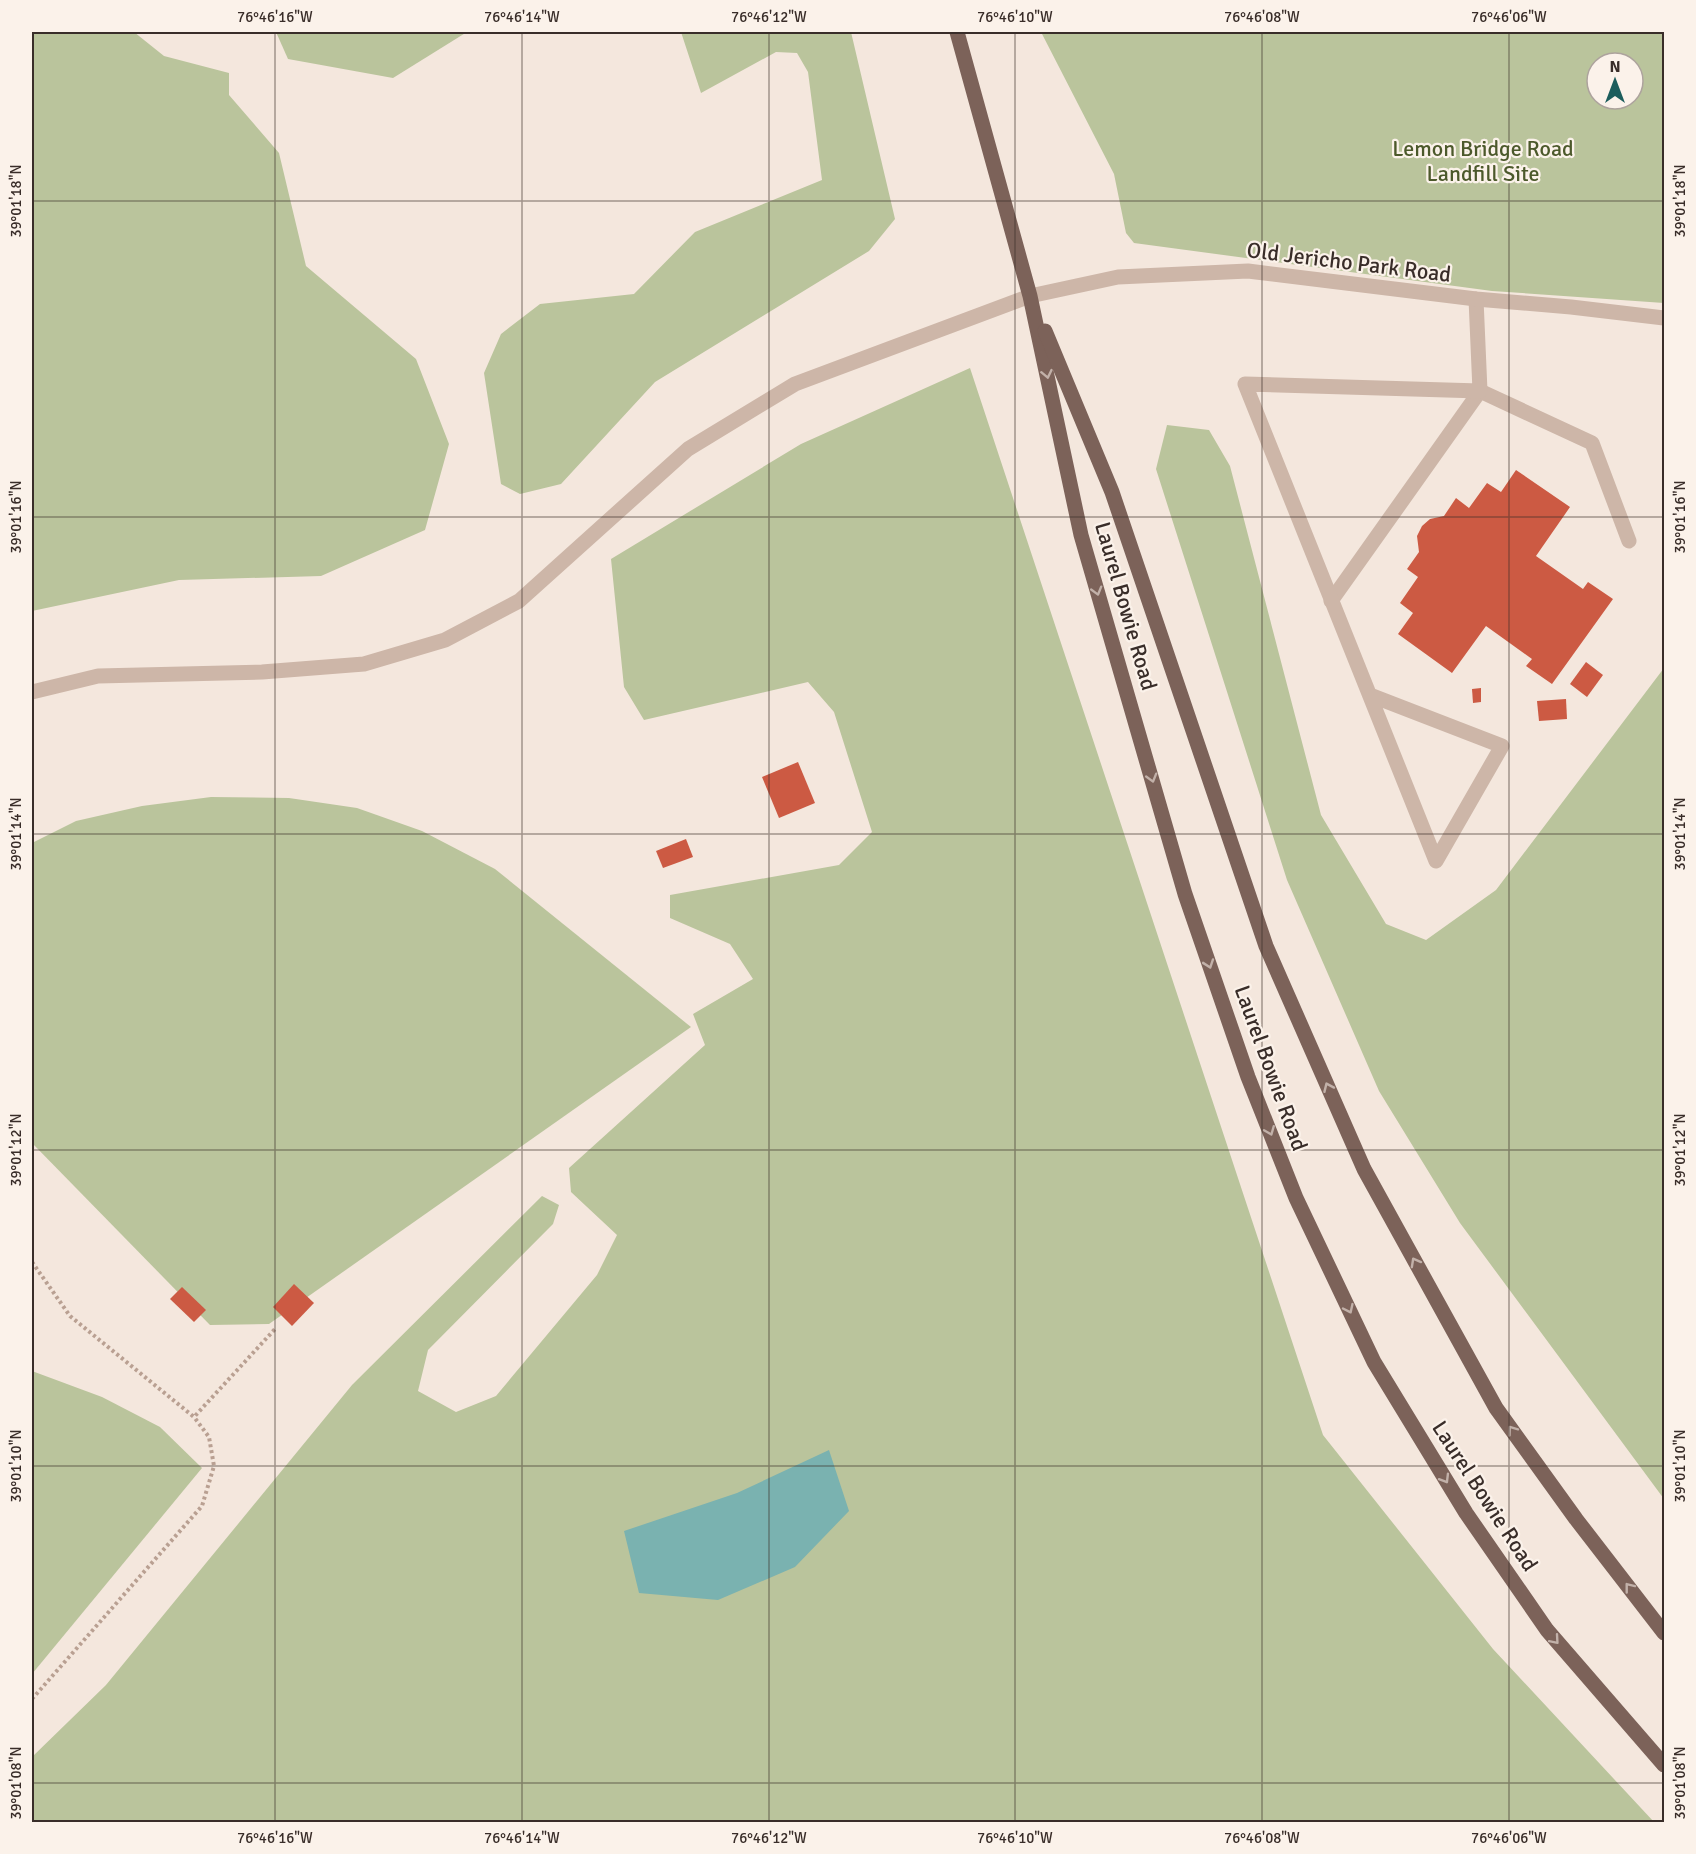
<svg xmlns="http://www.w3.org/2000/svg" width="1696" height="1854" font-family="Signika,sans-serif">
  <style>
    .green { fill: #bac49c; fill-rule: evenodd }
    .water { fill: #7ab2b0 }
    .building { fill: #cc5a43 }
    .lines { fill: none; stroke-linecap: round; stroke-linejoin: round }
    .path { stroke: #b9a092; stroke-width: 4; stroke-dasharray: 3 3; stroke-linecap: butt }
    .lane { stroke: #cdb6a8; stroke-width: 15 }
    .street { stroke: #cdb6a8; stroke-width: 15 }
    .primary { stroke: #7c6259; stroke-width: 15 }
    .oneway { stroke: #c2b1a9 }
    .ticks { fill: none; stroke: #392d29; stroke-width: 1.5; stroke-opacity: 0.45 }
    .labels { text-anchor: middle; dominant-baseline: central; stroke-width: 4.5; stroke-linejoin: round; paint-order: stroke }
    .park-label { font-size: 22px; fill: #4c592b; stroke: #fbf2ea }
    .street-label { font-size: 22px; fill: #392d29; stroke: #fbf2ea }
    .neatline { fill: none; stroke: #392d29; stroke-width: 2 }
    .ticks-label { font-size: 15px; text-anchor: middle; fill: #392d29 }
  </style>
  <rect width="100%" height="100%" fill="#f4e7dd"/>
  <g class="green">
    <polygon points="32,32 134,32 164,56 229,73 229,95 279,153 306,266 416,359 449,444 425,530 321,576 179,580 32,611"/>
    <polygon points="276,32 467,32 393,78 288,59"/>
    <polygon points="681,32 851,32 895,219 869,251 655,382 561,484 520,494 501,484 484,373 501,334 540,304 634,294 695,232 822,180 808,72 797,53 776,52 701,93"/>
    <path d="M 1041,32 L 1664,32 L 1664,303 L 1492,291 L 1134,243 L 1126,233 L 1114,174 ZM 1597,63 L 1633,63 L 1633,99 L 1597,99 Z"/>
    <polygon points="970,368 1323,1435 1493,1649 1654,1822 32,1822 32,1757 106,1685 352,1385 542,1196 559,1205 553,1224 428,1350 418,1391 456,1412 496,1396 597,1275 617,1235 571,1192 569,1168 705,1045 693,1014 753,979 730,944 670,918 670,895 839,865 872,832 834,712 808,682 644,720 624,687 611,559 801,444"/>
    <polygon points="1167,425 1209,430 1230,466 1321,815 1386,924 1426,940 1496,890 1664,668 1664,1499 1460,1223 1379,1091 1287,880 1156,469"/>
    <polygon points="211,797 289,798 357,808 422,831 495,869 691,1027 269,1324 210,1325 32,1143 32,843 76,821 142,806"/>
    <polygon points="32,1371 102,1397 160,1427 202,1468 32,1674"/>
  </g>
  <polygon class="water" points="829,1450 849,1511 795,1567 718,1600 639,1593 624,1531 737,1493"/>
  <g class="building">
    <polygon points="1516,470 1570,507 1536,556 1583,589 1588,582 1613,599 1552,684 1526,666 1532,659 1486,626 1452,673 1398,634 1413,613 1400,603 1418,577 1407,569 1419,552 1417,536 1422,526 1430,519 1444,516 1456,498 1469,508 1487,483 1501,492"/>
    <polygon points="1586,662 1603,675 1587,697 1570,684"/>
    <polygon points="1481,688 1481,702 1473,703 1472,689"/>
    <polygon points="1566,699 1567,719 1539,721 1537,701"/>
    <polygon points="798,762 815,803 779,818 762,777"/>
    <polygon points="686,839 693,857 663,868 656,851"/>
    <polygon points="294,1284 314,1303 292,1326 273,1307"/>
    <polygon points="182,1287 206,1310 194,1322 170,1299"/>
  </g>
  <g class="lines">
    <g class="path">
      <polyline points="32,1262 70,1316 194,1417 275,1329"/>
      <polyline points="32,1699 202,1506 214,1466 209,1437 194,1417"/>
    </g>
    <g class="lane">
      <polyline points="1331,601 1480,391 1592,443 1629,541"/>
      <polyline points="32,692 98,676 262,672 364,664 445,640 519,601 688,449 795,384 1030,296"/>
      <polyline points="1370,695 1502,746 1436,861 1245,384 1480,391 1476,299"/>
    </g>
    <polyline class="street" points="1030,296 1118,277 1248,271 1476,299 1571,307 1664,318"/>
    <g class="primary">
      <polyline points="957,32 1030,296 1081,535 1185,894 1248,1077 1296,1198 1374,1362 1466,1513 1547,1630 1664,1765"/>
      <polyline points="1045,331 1112,492 1266,946 1364,1169 1496,1408 1576,1519 1664,1633"/>
    </g>
  </g>
  <defs><path id="oneway-chevron" d="M-2-3.5L2.5 0L-2 3.5" fill="none" stroke-width="1.6" stroke-linecap="round" stroke-linejoin="round" transform="scale(1.5)"/></defs>
  <g class="oneway">
    <use href="#oneway-chevron" transform="translate(1047 374) rotate(78)"/>
    <use href="#oneway-chevron" transform="translate(1097 591) rotate(74)"/>
    <use href="#oneway-chevron" transform="translate(1152 778) rotate(74)"/>
    <use href="#oneway-chevron" transform="translate(1209 964) rotate(71)"/>
    <use href="#oneway-chevron" transform="translate(1328 1087) rotate(-114)"/>
    <use href="#oneway-chevron" transform="translate(1270 1131) rotate(68)"/>
    <use href="#oneway-chevron" transform="translate(1415 1262) rotate(-119)"/>
    <use href="#oneway-chevron" transform="translate(1349 1309) rotate(65)"/>
    <use href="#oneway-chevron" transform="translate(1512 1430) rotate(-126)"/>
    <use href="#oneway-chevron" transform="translate(1445 1479) rotate(59)"/>
    <use href="#oneway-chevron" transform="translate(1629 1587) rotate(-128)"/>
    <use href="#oneway-chevron" transform="translate(1555 1640) rotate(49)"/>
  </g>
  <path class="ticks" d="M 275,32 L 275,1822M 522,32 L 522,1822M 769,32 L 769,1822M 1015,32 L 1015,1822M 1262,32 L 1262,1822M 1509,32 L 1509,1822M 32,201 L 1664,201M 32,517 L 1664,517M 32,834 L 1664,834M 32,1150 L 1664,1150M 32,1466 L 1664,1466M 32,1783 L 1664,1783"/>
  <g class="labels">
    <g class="park-label">
      <text x="1483" y="148">Lemon Bridge Road<tspan x="1483" dy="25">Landfill Site</tspan></text>
    </g>
    <g class="street-label">
      <text transform="translate(1349 262) rotate(7)">Old Jericho Park Road</text>
      <text transform="translate(1126 606) rotate(74)">Laurel Bowie Road</text>
      <text transform="translate(1271 1068) rotate(70)">Laurel Bowie Road</text>
      <text transform="translate(1485 1496) rotate(57)">Laurel Bowie Road</text>
    </g>
  </g>
  <rect width="1696" height="1854" fill="none" stroke="#fbf2ea" stroke-width="66"/>
  <g transform="translate(1615 81)"><circle r="28" fill="#fbf2ea" stroke="#ada39d" stroke-width="1.5"/>
  <path d="M0-4.5L10 22L0 15L-10 22Z" fill="#1c5d5c"/>
  <text y="-9" font-size="16" font-weight="bold" text-anchor="middle" fill="#392d29">N</text>
  </g>
  <rect x="33" y="33" width="1630" height="1788" class="neatline"/>
  <g class="ticks-label">
    <text x="275" y="22">76°46'16"W</text>
    <text x="522" y="22">76°46'14"W</text>
    <text x="769" y="22">76°46'12"W</text>
    <text x="1015" y="22">76°46'10"W</text>
    <text x="1262" y="22">76°46'08"W</text>
    <text x="1509" y="22">76°46'06"W</text>
    <text transform="translate(16 201) rotate(-90)" y="5">39°01'18"N</text>
    <text transform="translate(1680 201) rotate(-90)" y="5">39°01'18"N</text>
    <text transform="translate(16 517) rotate(-90)" y="5">39°01'16"N</text>
    <text transform="translate(1680 517) rotate(-90)" y="5">39°01'16"N</text>
    <text transform="translate(16 834) rotate(-90)" y="5">39°01'14"N</text>
    <text transform="translate(1680 834) rotate(-90)" y="5">39°01'14"N</text>
    <text transform="translate(16 1150) rotate(-90)" y="5">39°01'12"N</text>
    <text transform="translate(1680 1150) rotate(-90)" y="5">39°01'12"N</text>
    <text transform="translate(16 1466) rotate(-90)" y="5">39°01'10"N</text>
    <text transform="translate(1680 1466) rotate(-90)" y="5">39°01'10"N</text>
    <text transform="translate(16 1783) rotate(-90)" y="5">39°01'08"N</text>
    <text transform="translate(1680 1783) rotate(-90)" y="5">39°01'08"N</text>
    <text x="275" y="1843">76°46'16"W</text>
    <text x="522" y="1843">76°46'14"W</text>
    <text x="769" y="1843">76°46'12"W</text>
    <text x="1015" y="1843">76°46'10"W</text>
    <text x="1262" y="1843">76°46'08"W</text>
    <text x="1509" y="1843">76°46'06"W</text>
  </g>
</svg>
